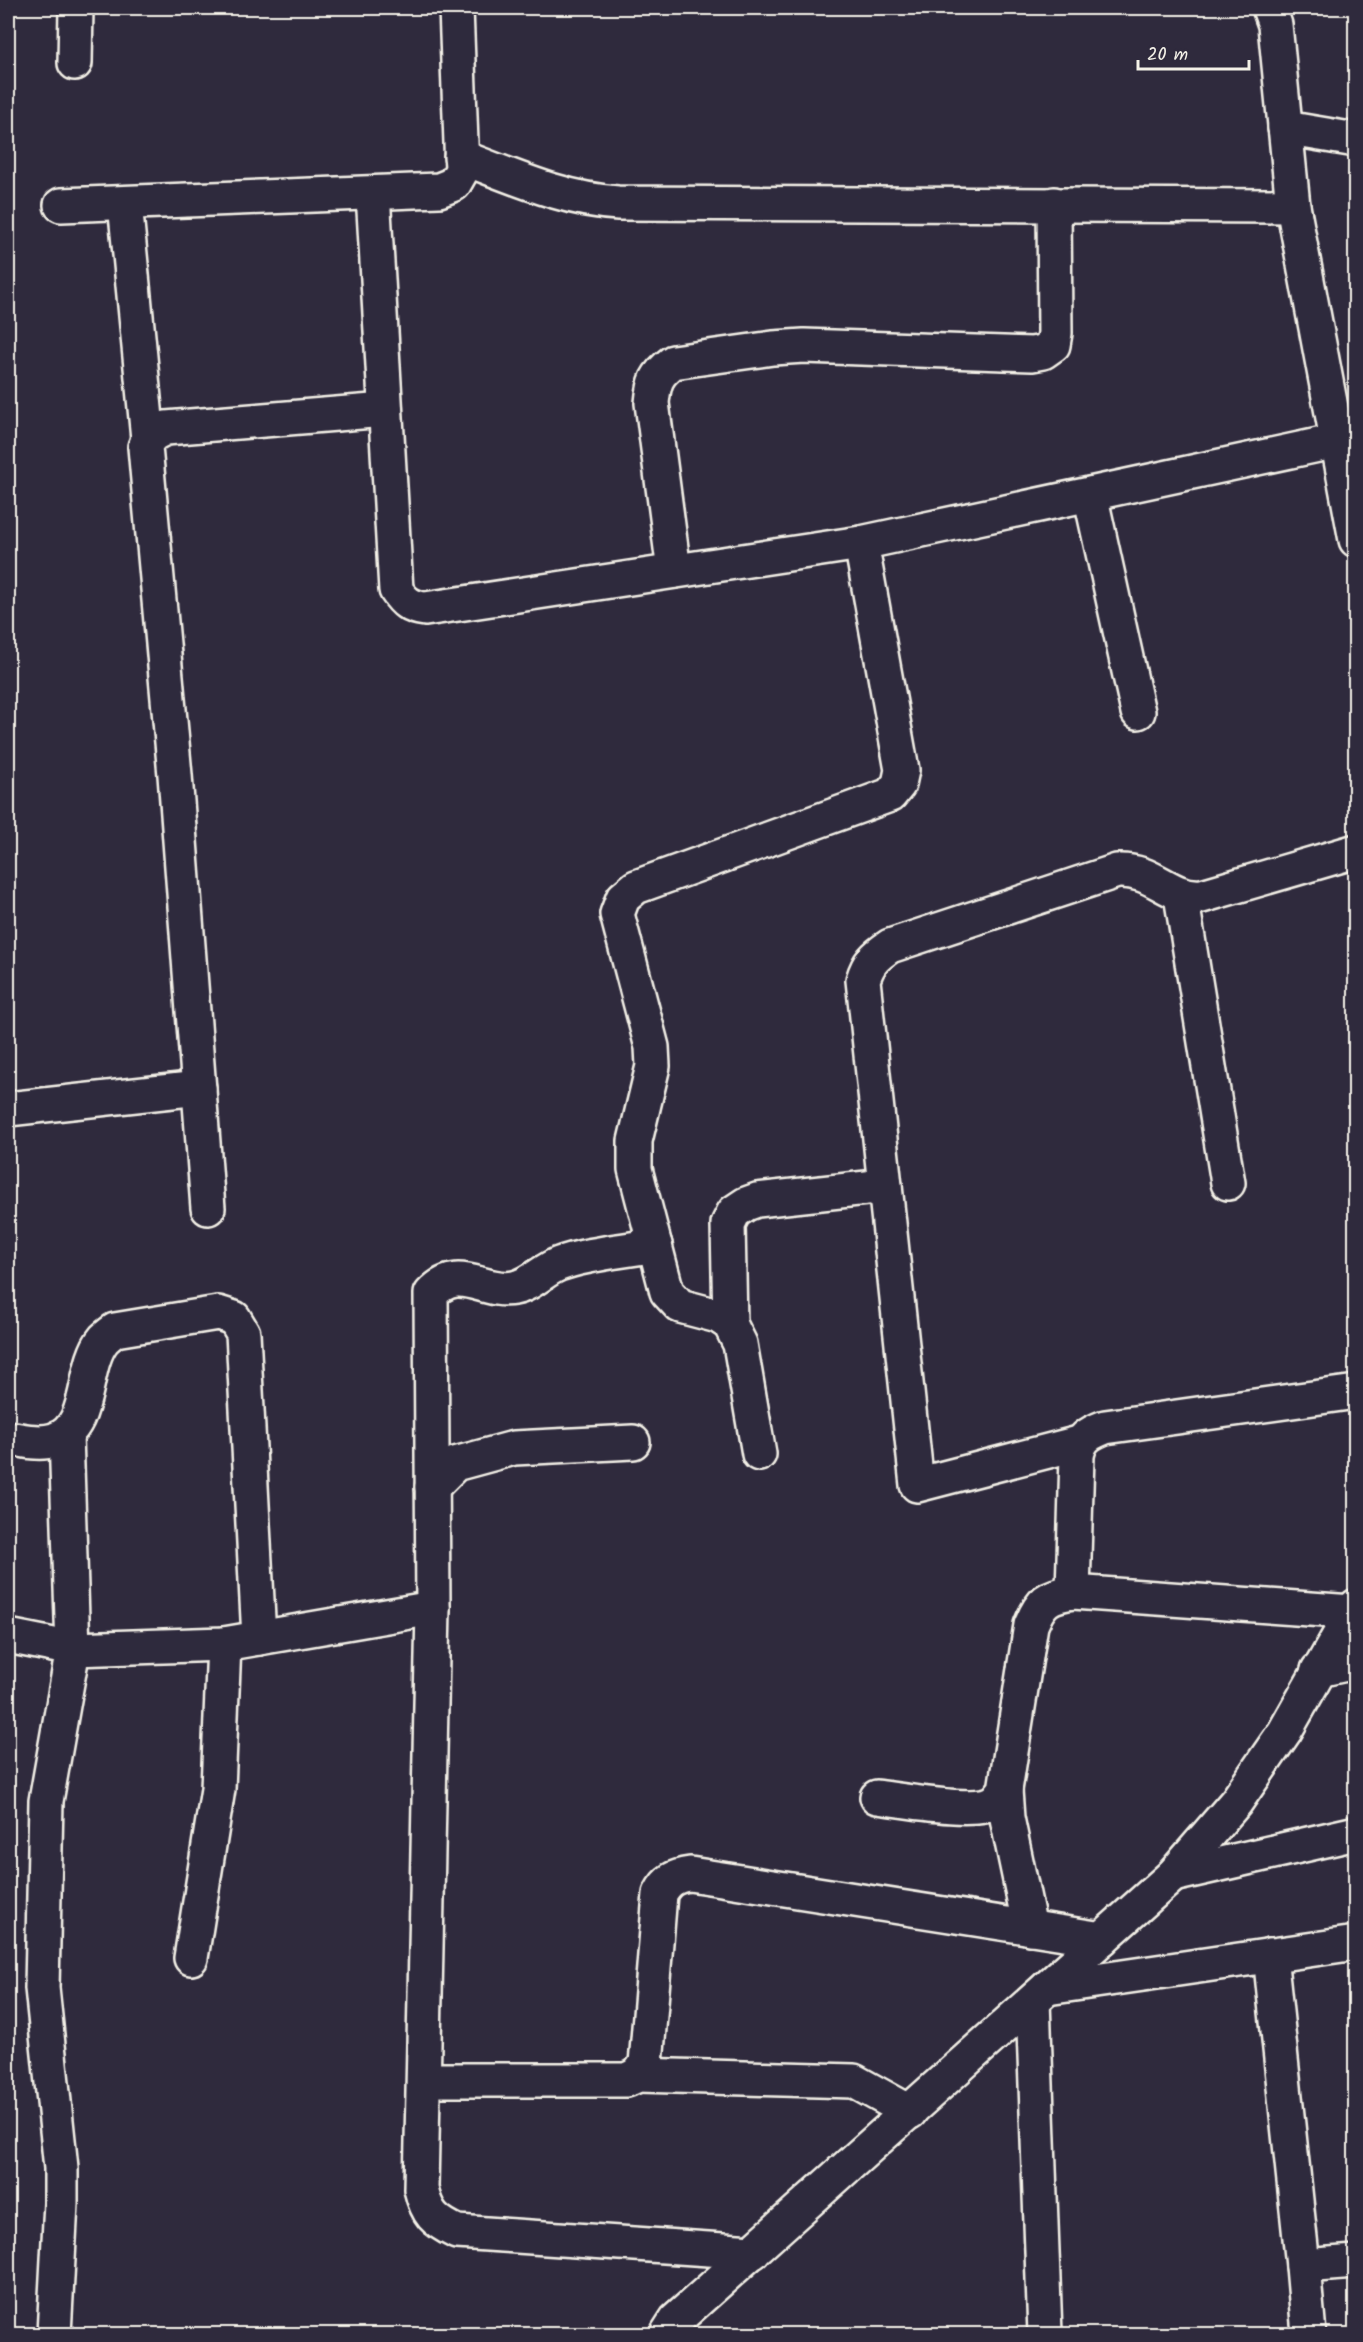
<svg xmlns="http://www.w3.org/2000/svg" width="1363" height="2342" font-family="Kalam,sans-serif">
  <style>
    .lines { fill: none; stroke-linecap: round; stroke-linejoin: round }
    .minor-casing { stroke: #f4f1e8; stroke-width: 38 }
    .minor { stroke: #2f2a3d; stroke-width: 33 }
  </style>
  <rect width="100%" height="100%" fill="#2f2a3d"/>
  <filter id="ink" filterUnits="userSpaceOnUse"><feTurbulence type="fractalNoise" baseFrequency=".0167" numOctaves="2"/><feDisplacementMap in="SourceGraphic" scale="12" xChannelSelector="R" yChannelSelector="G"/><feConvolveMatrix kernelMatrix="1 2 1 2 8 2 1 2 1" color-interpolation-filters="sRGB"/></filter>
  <g filter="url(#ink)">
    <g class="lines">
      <defs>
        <g id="minor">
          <polyline points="1269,8 1275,25 1293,206 1356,540"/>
          <polyline points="75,63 76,8"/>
          <polyline points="1285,128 1356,140"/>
          <path d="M 461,157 C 512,176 563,200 618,203 L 1293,206"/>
          <path d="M 373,193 L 396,590 C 404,602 410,607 425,609 L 861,543 L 1337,441"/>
          <polyline points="125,203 148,439"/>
          <polyline points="61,205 439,190 454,184 462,170 456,8"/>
          <polyline points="1090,494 1138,712"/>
          <path d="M 674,571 L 652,403 C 654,382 656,375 673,362 L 773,348 L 804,346 L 1032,354 L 1043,352 L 1053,345 L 1055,333 L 1054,204"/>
          <polyline points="1181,895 1228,1183"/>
          <polyline points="8,1109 199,1088"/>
          <path d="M 208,1208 L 175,775 L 145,447 C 149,436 154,433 166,428 L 385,410"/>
          <path d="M 655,1245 C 624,1251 589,1253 559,1264 C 543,1270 531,1285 514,1288 C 483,1294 459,1263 431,1294 L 433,1608 L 421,2189 C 427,2214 434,2221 457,2232 L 753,2252"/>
          <polyline points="730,1324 728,1224 734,1212 746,1204 757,1200 885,1186"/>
          <polyline points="66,1435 73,1649 224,1644 433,1608"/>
          <path d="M 8,1438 C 22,1440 39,1445 54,1440 C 93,1428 81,1366 104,1339 C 107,1336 111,1333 115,1330 L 218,1313 L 234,1318 L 243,1333 L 259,1638"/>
          <path d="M 1079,1443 L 917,1485 L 863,980 C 868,963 875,956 890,946 L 1117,871 C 1155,869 1168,899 1202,896 L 1356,851"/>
          <polyline points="759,1454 740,1344 730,1324 718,1316 680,1306 667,1292 635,1169 635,1141 653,1066 652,1047 617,914 623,898 636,887 890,795 899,784 902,770 861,543"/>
          <polyline points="432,1487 455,1464 514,1448 633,1442"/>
          <path d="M 1073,1592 L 1077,1456 C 1080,1438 1089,1433 1105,1427 L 1356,1392"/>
          <polyline points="8,1636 73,1649 46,1801 42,1988 61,2168 61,2203 54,2334"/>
          <polyline points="1318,1670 1356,1662"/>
          <polyline points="1005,1790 1007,1818 1030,1928"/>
          <path d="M 877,1797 C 901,1800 978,1814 996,1801 C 999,1798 1002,1793 1005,1790 L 1031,1625 C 1041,1601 1047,1596 1073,1592 L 1352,1612"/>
          <polyline points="1173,1875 1356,1833"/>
          <polyline points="1270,1955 1303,2266"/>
          <polyline points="191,1958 218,1789 224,1644"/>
          <polyline points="1047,1988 1356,1943"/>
          <polyline points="1033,2001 1045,2334"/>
          <polyline points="638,2075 854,2081 910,2112"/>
          <path d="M 424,2080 L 627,2080 L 638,2075 L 646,2064 L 660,1894 C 667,1880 675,1876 690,1874 L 1102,1939"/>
          <polyline points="667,2334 676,2320 1173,1875 1236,1802 1285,1731 1356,1606"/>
          <polyline points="1309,2334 1303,2266 1356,2262"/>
        </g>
      </defs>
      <use href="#minor" class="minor-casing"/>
      <use href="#minor" class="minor"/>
    </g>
  </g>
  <rect width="1363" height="2342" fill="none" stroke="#2f2a3d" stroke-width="30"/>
  <rect x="15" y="15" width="1333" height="2312" fill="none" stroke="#f4f1e8" stroke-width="2" filter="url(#ink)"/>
  <path d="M1138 60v9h111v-9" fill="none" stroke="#f4f1e8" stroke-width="3"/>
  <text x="1147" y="60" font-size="18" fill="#f4f1e8" stroke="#2f2a3d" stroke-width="4.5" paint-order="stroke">20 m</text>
</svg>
